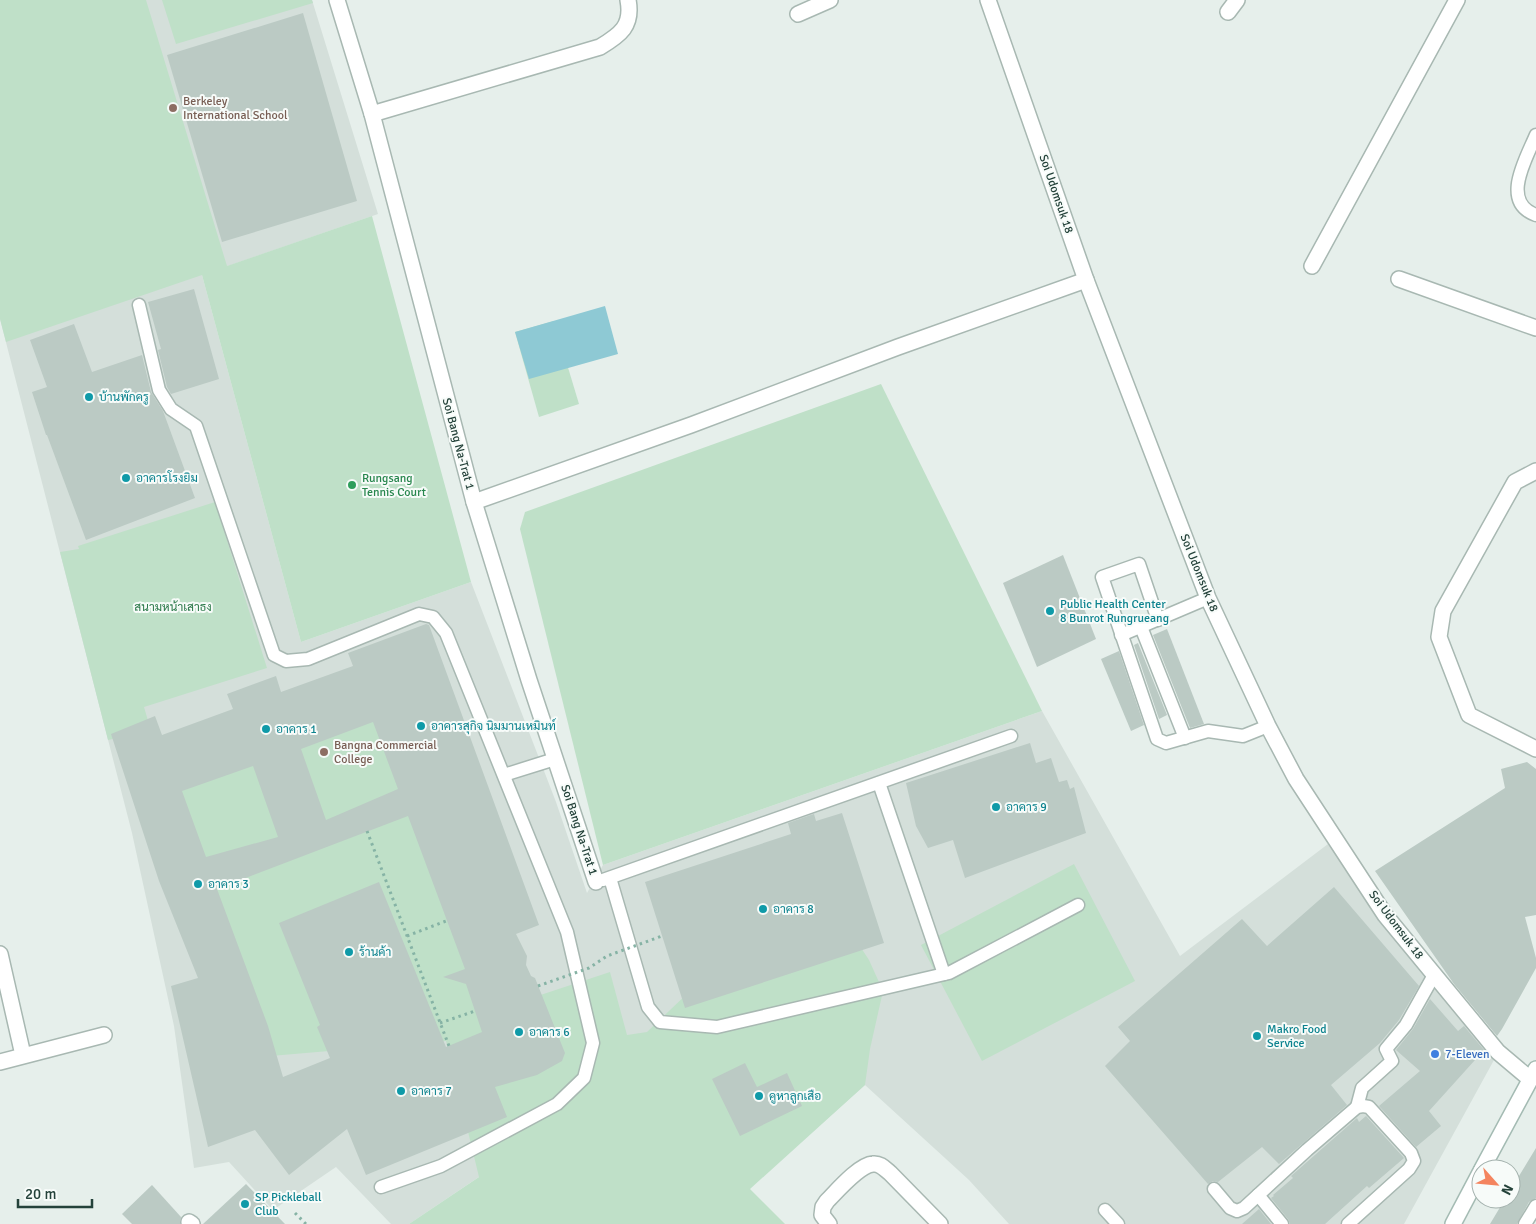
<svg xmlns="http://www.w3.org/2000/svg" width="1536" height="1224" font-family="Signika,Sarabun,sans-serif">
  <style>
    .built { fill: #d4dfda }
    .green { fill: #bfe0c8 }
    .water { fill: #8ec9d4 }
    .building { fill: #bbcac4; fill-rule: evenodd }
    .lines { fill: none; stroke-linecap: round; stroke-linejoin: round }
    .lane-casing { stroke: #a8b8b2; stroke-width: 15 }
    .street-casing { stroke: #a8b8b2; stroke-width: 18 }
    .secondary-casing { stroke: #a4bbb3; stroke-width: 18 }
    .path { stroke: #86b3a5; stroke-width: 3; stroke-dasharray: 2.5 4; stroke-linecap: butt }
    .lane { stroke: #fff; stroke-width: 12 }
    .street { stroke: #fff; stroke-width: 15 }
    .secondary { stroke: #fff; stroke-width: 15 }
    .path-bridge { stroke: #86b3a5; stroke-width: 3; stroke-dasharray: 2.5 4; stroke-linecap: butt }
    .education-dot { fill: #8d6e63; stroke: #f7fbf9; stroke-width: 2 }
    .culture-dot { fill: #0f9aa8; stroke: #f7fbf9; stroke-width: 2 }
    .leisure-dot { fill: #2e9e5b; stroke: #f7fbf9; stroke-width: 2 }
    .shop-dot { fill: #3f7fe0; stroke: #f7fbf9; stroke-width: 2 }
    .labels { text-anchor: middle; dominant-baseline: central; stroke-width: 4; stroke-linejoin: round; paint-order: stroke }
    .education-label { font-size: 12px; fill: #785e54; stroke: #f7fbf9; text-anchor: start }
    .street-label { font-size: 12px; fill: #24423a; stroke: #f7fbf9 }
    .culture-label { font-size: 12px; fill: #0d838f; stroke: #f7fbf9; text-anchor: start }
    .leisure-label { font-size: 12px; fill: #27864d; stroke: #f7fbf9; text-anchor: start }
    .park-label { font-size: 12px; fill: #2d7a4b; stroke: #f7fbf9 }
    .shop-label { font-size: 12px; fill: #366cbe; stroke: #f7fbf9; text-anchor: start }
  </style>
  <rect width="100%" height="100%" fill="#e6efeb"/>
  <polygon class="built" points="0,0 312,0 378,214 202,275 301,642 471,582 556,802 587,893 603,865 1042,711 1180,956 1328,844 1494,1060 1404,1224 1009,1224 969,1180 865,1085 756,1182 647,1064 409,1224 391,1224 336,1167 273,1210 229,1162 194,1168 174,1026 132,833 0,319"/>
  <g class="green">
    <polygon points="0,0 146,0 227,266 372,216 471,582 301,642 202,275 6,342 0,319"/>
    <polygon points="162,0 312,0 313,3 176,44"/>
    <polygon points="554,321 579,404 539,417 515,332"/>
    <polygon points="881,384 1042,711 603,865 520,529 525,512"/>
    <polygon points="215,502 267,668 144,707 151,731 108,740 60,552 79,549 78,546"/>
    <polygon points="381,717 495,1010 610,972 627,1035 647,1032 691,990 852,934 869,960 883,991 870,1049 865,1085 750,1189 785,1224 409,1224 479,1177 446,1041 259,1057 169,795"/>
    <polygon points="1074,864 1135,981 982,1061 921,945"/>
  </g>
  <polygon class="water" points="605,306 618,354 529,379 515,332"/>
  <g class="building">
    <polygon points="303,13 357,201 222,242 167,55"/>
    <polygon points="194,289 219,379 171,394 167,387 158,350 161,349 148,302"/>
    <polygon points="74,324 92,372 142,355 151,392 163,411 195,498 86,540 47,435 46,435 32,392 47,387 30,340"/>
    <polygon points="1063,555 1096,639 1037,667 1003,583"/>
    <path d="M 426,624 L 429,625 L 539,925 L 516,934 L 527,956 L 526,965 L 531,976 L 535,978 L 565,1053 L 562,1061 L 537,1075 L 495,1087 L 507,1117 L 366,1175 L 347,1129 L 289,1175 L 255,1130 L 208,1147 L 171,986 L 198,978 L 159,881 L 111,734 L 155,716 L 162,735 L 233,709 L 227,694 L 276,676 L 281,692 L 353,666 L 348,653 ZM 373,722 L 398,789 L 326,820 L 301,749 ZM 253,766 L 278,837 L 206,857 L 182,791 ZM 408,816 L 465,969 L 443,977 L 466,984 L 482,1032 L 446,1047 L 379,882 L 279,923 L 320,1025 L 317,1027 L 330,1058 L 283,1077 L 268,1026 L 217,889 Z"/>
    <polygon points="1167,629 1204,724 1190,728 1153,635"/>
    <polygon points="1138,643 1167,715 1159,719 1134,645"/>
    <polygon points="1119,651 1144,725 1131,731 1101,659"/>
    <polygon points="1030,743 1036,763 1051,758 1059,782 1067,780 1070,789 1074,787 1086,833 965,878 953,840 928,848 916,826 906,783"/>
    <polygon points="1527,762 1536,769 1536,915 1525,917 1536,958 1536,968 1502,1029 1497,1036 1454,984 1375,871 1505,788 1501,769"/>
    <polygon points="842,813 884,943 685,1008 645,882 791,834 788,823 805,817 814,814 816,821"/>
    <polygon points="1334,887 1419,986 1399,1020 1380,1043 1331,1085 1347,1105 1279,1164 1262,1147 1218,1182 1213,1181 1208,1184 1105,1066 1130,1041 1118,1027 1242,919 1267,946"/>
    <polygon points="1430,999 1458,1031 1464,1026 1484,1050 1429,1111 1441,1126 1416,1147 1379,1106 1420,1071 1396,1050 1413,1029"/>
    <polygon points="745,1063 757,1087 787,1073 802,1106 740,1136 712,1079"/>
    <polygon points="1366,1116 1404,1158 1369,1188 1367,1186 1325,1224 1290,1224 1288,1219 1271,1198 1274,1196 1273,1195 1293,1178 1291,1176 1357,1118 1359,1122"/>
    <polygon points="1536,1148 1536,1198 1529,1202 1517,1224 1490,1224 1505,1199 1511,1199 1511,1189"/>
    <polygon points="246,1184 285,1224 203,1224"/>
    <polygon points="152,1185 181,1217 180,1224 132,1224 122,1214"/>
    <polygon points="1259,1209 1271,1224 1242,1224"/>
  </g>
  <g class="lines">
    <defs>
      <g id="lane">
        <path d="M 1536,135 C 1526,159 1500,202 1536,215"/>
        <polyline points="139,305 159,390 171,409 196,426 274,655 286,661 308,659 419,614 433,617 446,633 567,932 593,1043 584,1078 557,1104 441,1166 381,1187"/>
        <polyline points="1158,620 1139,564 1102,577 1157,739 1166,743 1208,731 1243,736 1268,726"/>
        <polyline points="1141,627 1185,738"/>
        <polyline points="1121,635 1208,598"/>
        <polyline points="504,775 555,759"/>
        <polyline points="879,783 944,974"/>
        <polyline points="610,878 648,1007 660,1022 717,1027 949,973 1078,905"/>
        <polyline points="603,880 1011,736"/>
        <polyline points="1357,1107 1362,1088 1392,1061 1386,1049 1406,1025 1434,975"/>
        <polyline points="1214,1189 1230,1208 1237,1211 1244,1208 1307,1150 1357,1107 1363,1106 1369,1107 1411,1153 1414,1161 1409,1169 1348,1224"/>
        <polyline points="1258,1195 1282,1224"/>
        <polyline points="1105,1210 1118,1224"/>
        <polyline points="1525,1224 1536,1206"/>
      </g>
      <g id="street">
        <polyline points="337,0 372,114 474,502 529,680 596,882"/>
        <polyline points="988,0 1086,280 1208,598 1268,726 1296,779 1385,915 1498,1052 1530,1079"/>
        <polyline points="1228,12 1237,0"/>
        <polyline points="798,14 830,0"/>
        <path d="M 372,114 L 600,47 C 620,35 633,26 628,0"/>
        <polyline points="1312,266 1457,0"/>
        <polyline points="1399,279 1536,328"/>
        <polyline points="1536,471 1515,482 1443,611 1439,637 1469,715 1536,749"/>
        <polyline points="474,502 691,425 898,347 1086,280"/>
        <polyline points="0,954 23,1055"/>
        <polyline points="0,1062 104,1035"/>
        <polyline points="189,1222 192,1224"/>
        <path d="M 829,1224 L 822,1215 L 823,1207 L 827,1201 C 837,1191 859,1165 873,1164 C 880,1163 885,1169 890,1173 L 940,1224"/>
      </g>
      <g id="secondary">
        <polyline points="1482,1169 1536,1069"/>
        <polyline points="1453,1224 1481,1171"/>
      </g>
    </defs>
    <use href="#lane" class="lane-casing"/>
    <use href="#street" class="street-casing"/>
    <use href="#secondary" class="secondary-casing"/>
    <g class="path">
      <polyline points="367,831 449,1046"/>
      <polyline points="407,936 446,921"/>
      <polyline points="440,1023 475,1011"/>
      <polyline points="295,1213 306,1224"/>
    </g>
    <use href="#lane" class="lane"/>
    <use href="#street" class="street"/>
    <use href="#secondary" class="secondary"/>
    <polyline class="path-bridge" points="538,986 589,968 607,956 662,936"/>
  </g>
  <g class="education-dot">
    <circle cx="173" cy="108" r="5"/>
    <circle cx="324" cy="752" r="5"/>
  </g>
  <g class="culture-dot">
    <circle cx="89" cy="397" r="5"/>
    <circle cx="126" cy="478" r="5"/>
    <circle cx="1050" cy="611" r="5"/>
    <circle cx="421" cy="726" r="5"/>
    <circle cx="266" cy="729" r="5"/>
    <circle cx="996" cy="807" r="5"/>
    <circle cx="198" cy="884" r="5"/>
    <circle cx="763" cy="909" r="5"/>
    <circle cx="349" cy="952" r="5"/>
    <circle cx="519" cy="1032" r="5"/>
    <circle cx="1257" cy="1036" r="5"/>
    <circle cx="401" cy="1091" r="5"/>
    <circle cx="759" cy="1096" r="5"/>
    <circle cx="245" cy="1204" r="5"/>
  </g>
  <circle class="leisure-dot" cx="352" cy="485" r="5"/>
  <circle class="shop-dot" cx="1435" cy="1054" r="5"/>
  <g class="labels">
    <g class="education-label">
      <text x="183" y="101">Berkeley<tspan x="183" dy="14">International School</tspan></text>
      <text x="334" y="745">Bangna Commercial<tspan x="334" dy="14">College</tspan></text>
    </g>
    <g class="street-label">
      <text transform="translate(1056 194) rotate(71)">Soi Udomsuk 18</text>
      <text transform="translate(458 444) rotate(75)">Soi Bang Na-Trat 1</text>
      <text transform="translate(1199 573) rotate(68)">Soi Udomsuk 18</text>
      <text transform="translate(579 830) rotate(72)">Soi Bang Na-Trat 1</text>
      <text transform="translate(1396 925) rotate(53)">Soi Udomsuk 18</text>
    </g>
    <g class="culture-label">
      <text x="99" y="397">บ้านพักครู</text>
      <text x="136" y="478">อาคารโรงยิม</text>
      <text x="1060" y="604">Public Health Center<tspan x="1060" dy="14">8 Bunrot Rungrueang</tspan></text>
      <text x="431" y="726">อาคารสุกิจ นิมมานเหมินท์</text>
      <text x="276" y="729">อาคาร 1</text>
      <text x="1006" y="807">อาคาร 9</text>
      <text x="208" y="884">อาคาร 3</text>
      <text x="773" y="909">อาคาร 8</text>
      <text x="359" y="952">ร้านค้า</text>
      <text x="1267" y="1029">Makro Food<tspan x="1267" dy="14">Service</tspan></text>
      <text x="529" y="1032">อาคาร 6</text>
      <text x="411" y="1091">อาคาร 7</text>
      <text x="769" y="1096">คูหาลูกเสือ</text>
      <text x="255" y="1197">SP Pickleball<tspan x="255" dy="14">Club</tspan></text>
    </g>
    <g class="leisure-label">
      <text x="362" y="478">Rungsang<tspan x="362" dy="14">Tennis Court</tspan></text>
    </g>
    <g class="park-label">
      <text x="173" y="607">สนามหน้าเสาธง</text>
    </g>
    <g class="shop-label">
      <text x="1445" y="1054">7-Eleven</text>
    </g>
  </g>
  <g transform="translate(1496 1184) rotate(117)"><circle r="24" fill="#f7fbf9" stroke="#a3b1ad"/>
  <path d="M0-4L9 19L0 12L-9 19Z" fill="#f4845f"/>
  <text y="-8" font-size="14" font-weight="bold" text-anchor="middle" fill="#24423a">N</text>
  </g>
  <path d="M18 1199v8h74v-8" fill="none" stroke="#24423a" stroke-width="2.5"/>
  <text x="25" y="1199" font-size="15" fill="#24423a" stroke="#f7fbf9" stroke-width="4" paint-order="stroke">20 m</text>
</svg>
